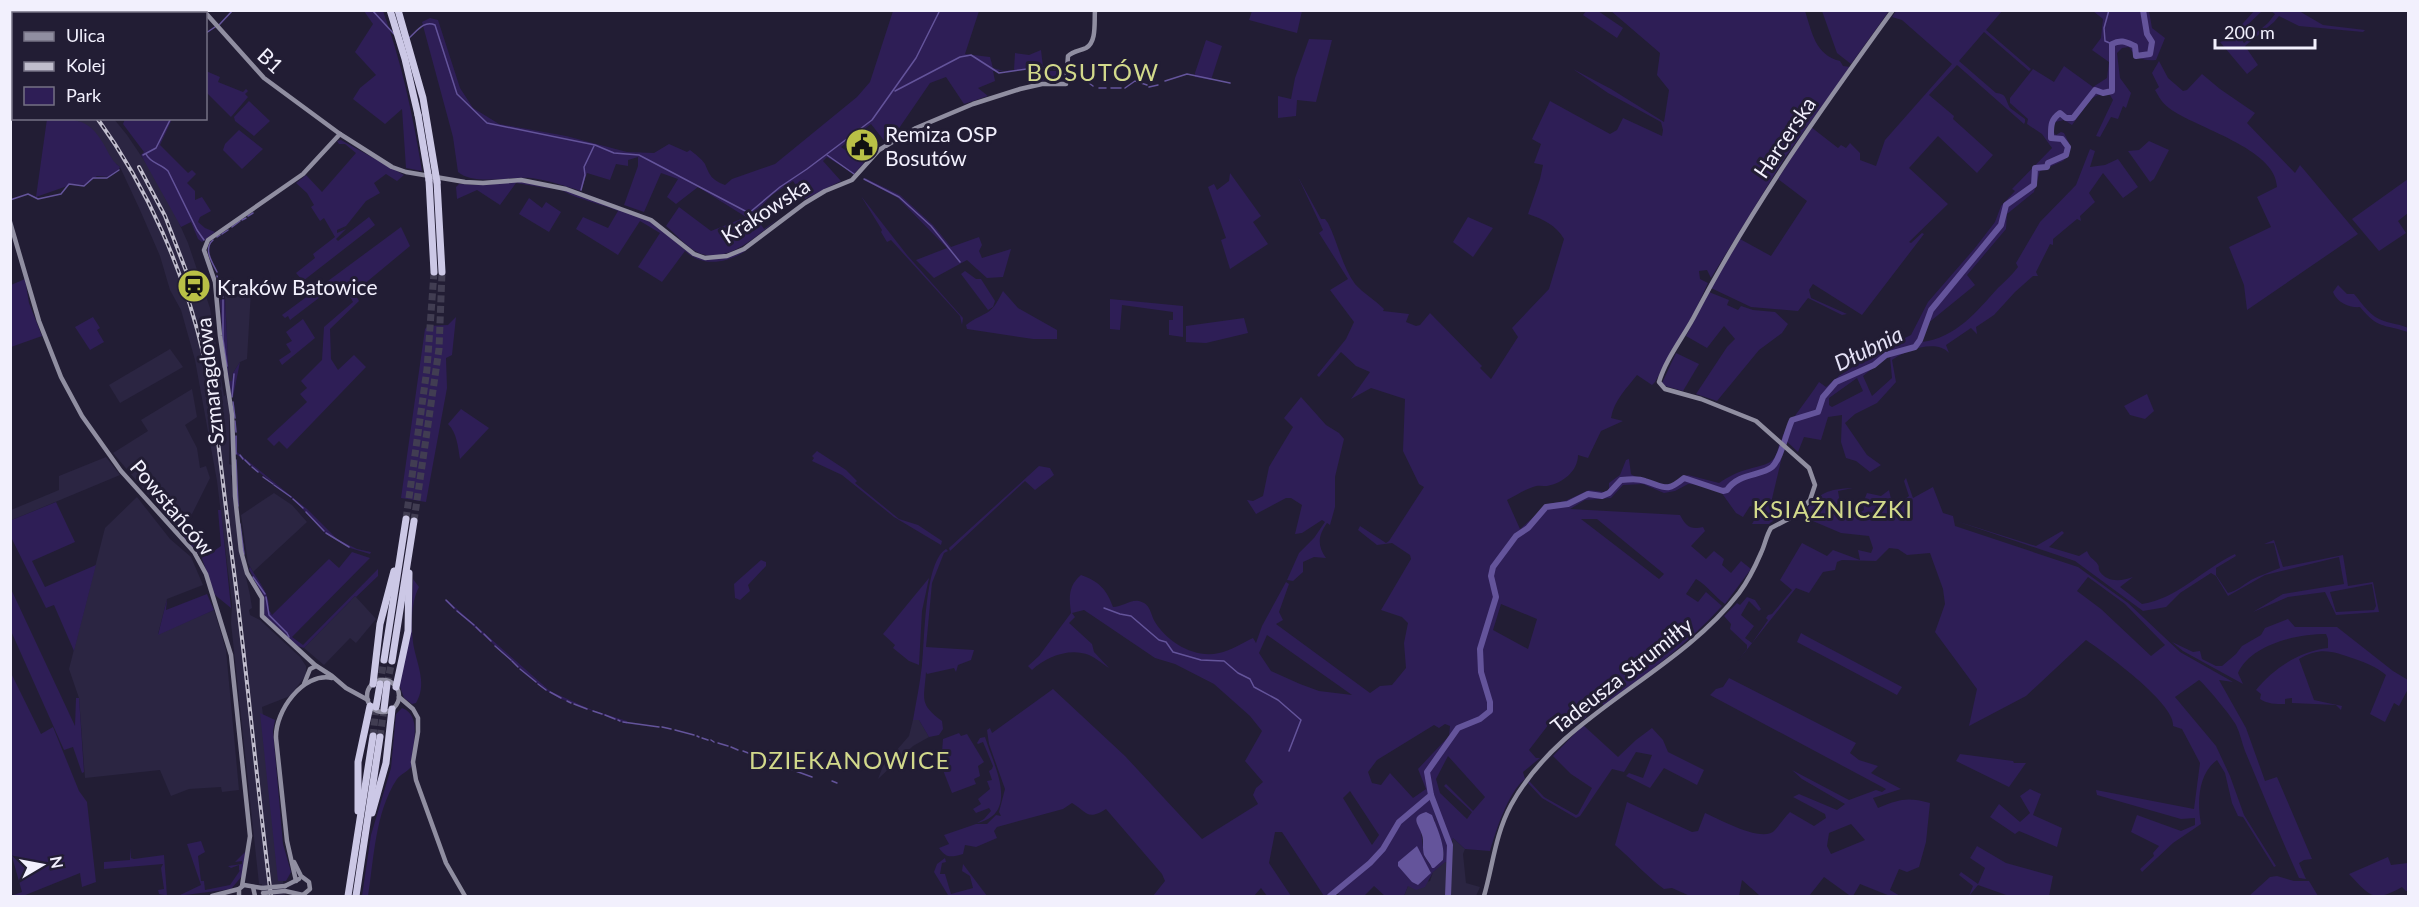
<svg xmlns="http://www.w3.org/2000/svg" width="2419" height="907" font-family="Lato,sans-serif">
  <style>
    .built { fill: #2b2542 }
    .green { fill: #2e1e56; fill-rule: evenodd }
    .water { fill: #64549b }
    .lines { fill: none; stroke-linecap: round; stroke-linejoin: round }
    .stream { stroke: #64549b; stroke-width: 1.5 }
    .river { stroke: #64549b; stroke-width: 6 }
    .highway-tunnel { stroke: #413d52; stroke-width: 7; stroke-dasharray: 7 3.5; stroke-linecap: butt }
    .secondary { stroke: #908ea1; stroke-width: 4.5 }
    .highway { stroke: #ccc8e6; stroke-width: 7 }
    .rail-casing { stroke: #c0bdcd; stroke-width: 4 }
    .rail { stroke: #221d34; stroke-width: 1.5; stroke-dasharray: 4.5; stroke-linecap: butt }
    .secondary-bridge { stroke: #908ea1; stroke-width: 4.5 }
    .highway-bridge { stroke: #ccc8e6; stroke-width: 7 }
    .labels { text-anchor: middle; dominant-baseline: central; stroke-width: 6; stroke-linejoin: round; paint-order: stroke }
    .street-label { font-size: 21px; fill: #f2f0fd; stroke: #221d34 }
    .poi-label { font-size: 21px; fill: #f2f0fd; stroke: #221d34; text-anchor: start }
    .water-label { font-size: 22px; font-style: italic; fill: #e4e1f6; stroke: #221d34 }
    .quarter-label { font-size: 24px; letter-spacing: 1.5px; fill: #d2d98b; stroke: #221d34 }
  </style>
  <rect width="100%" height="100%" fill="#221d34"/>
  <g class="built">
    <polygon points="75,119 114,119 127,135 156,178 175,214 188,243 210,308 224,396 226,395 229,409 229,464 232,465 232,475 231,476 239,546 250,595 252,608 249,610 250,615 260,620 300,657 306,666 306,675 290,696 262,707 285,896 263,896 262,884 259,884 231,623 232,604 217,481 195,360 181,310 170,290 160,256 140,210 120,167 111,160 95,133"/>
    <polygon points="251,291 247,359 240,362 233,373 232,381 229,381 225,295"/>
    <polygon points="170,349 183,367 120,403 109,385"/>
    <polygon points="192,389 197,417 185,425 197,448 200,468 206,466 210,478 182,534 113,453 148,431 141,420"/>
    <polygon points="106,457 120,475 12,520 11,510 59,490 59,476"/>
    <polygon points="274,493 292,505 307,522 253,572 248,563 241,515"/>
    <polygon points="137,497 170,539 191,557 203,585 167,599 158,634 214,610 226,650 239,790 222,792 221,787 189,789 171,796 160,770 85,778 79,698 69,669 105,528"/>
    <polygon points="355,596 376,619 356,643 350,638 324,665 304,648"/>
    <polygon points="913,720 919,720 929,737 913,746 878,779 883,766 909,736"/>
    <polygon points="1453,838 1465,849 1463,854 1466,883 1480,887 1476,896 1404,896 1408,886 1430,881 1433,872 1450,854"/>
  </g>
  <g class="green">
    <polygon points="2255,10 2262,11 2238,34 2244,43 2268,23 2275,14 2271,11 2299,11 2323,25 2365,30 2363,32 2299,26 2279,16 2274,22 2245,46 2258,65 2247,74 2220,42 2232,31 2234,33"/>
    <path d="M 364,11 L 383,11 C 402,63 413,116 422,171 L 406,168 L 402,109 L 385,124 L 353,99 L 360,88 L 376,75 L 355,52 L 373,24 Z"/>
    <path d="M 893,11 L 979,11 L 965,54 L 990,57 L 993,68 L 1004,71 L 1014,70 L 1015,53 L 1029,55 L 1041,50 L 1043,67 L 1046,71 L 1059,71 L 1060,79 L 1046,79 L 1039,83 L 1038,67 L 1014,71 L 993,71 L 995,81 L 978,88 L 988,96 L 964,104 L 946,77 L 930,83 L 893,137 L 886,143 L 871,124 L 841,147 L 864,163 L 855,173 L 854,174 L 827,157 L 823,161 L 841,181 L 805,199 L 793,181 L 772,195 L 754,214 L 764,229 L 782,216 C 760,232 730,265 699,253 C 687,248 676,234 666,226 L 679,207 L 711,231 L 746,217 L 698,187 L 676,204 L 667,197 L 678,179 L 661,173 L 644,212 L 624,205 L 638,166 L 638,157 L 628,160 L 628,166 L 616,164 L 610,180 L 587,173 L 581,191 C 565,186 548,180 531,178 C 511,176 474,186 458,172 L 453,137 L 422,22 L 430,18 L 438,20 L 460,88 L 473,108 L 499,124 L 566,136 L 627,152 L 654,153 L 669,144 L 687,152 L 690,150 C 695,154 702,159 705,164 C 710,176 712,180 725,185 L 732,179 L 775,164 L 857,97 L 870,82 Z"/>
    <polygon points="1252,11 1302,11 1297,33 1249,20"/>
    <polygon points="1586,11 1598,11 1623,28 1617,38 1583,15"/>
    <path d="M 1611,11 L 1805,11 C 1812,32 1815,55 1840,61 L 1843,66 L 1850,67 L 1784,159 L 1711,278 L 1707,270 L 1699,271 L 1700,279 L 1708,283 L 1695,311 L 1655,382 L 1652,385 L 1637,375 C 1627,388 1614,400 1611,418 L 1623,421 L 1601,431 L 1588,458 L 1578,455 C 1578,471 1563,483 1547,486 C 1542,486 1537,485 1533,487 C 1524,490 1515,496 1507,500 L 1520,529 L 1548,504 L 1565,501 L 1589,490 L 1604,492 L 1609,490 L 1609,483 L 1620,475 L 1626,460 L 1629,459 L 1631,474 C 1636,478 1665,487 1672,484 C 1678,482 1682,477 1688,475 L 1719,483 C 1728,477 1739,471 1749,469 C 1767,464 1776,464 1779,444 L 1784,448 L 1771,503 L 1782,510 L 1791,510 L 1792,514 L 1777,518 L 1769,524 L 1752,524 L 1760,510 L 1750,506 L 1743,517 L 1736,513 L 1721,492 L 1703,485 L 1688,484 L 1675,491 L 1664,493 L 1643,484 L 1623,485 L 1611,498 L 1585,500 L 1570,509 L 1680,515 C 1686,526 1690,530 1703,527 L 1705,531 L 1691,546 L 1706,559 L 1714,551 L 1724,559 L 1722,565 L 1731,573 L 1741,561 L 1751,569 L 1725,604 C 1714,596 1708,586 1696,579 L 1686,594 L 1698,602 L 1706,592 L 1722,606 C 1688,644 1643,677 1604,705 L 1586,696 L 1574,708 L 1587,717 L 1572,727 L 1552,720 L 1529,750 L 1536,758 L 1540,758 L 1523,772 L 1525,779 C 1508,792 1496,831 1490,851 L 1465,849 L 1453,838 L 1450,848 L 1452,863 L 1445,862 L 1433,872 L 1425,887 L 1416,890 L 1408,886 L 1404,896 L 1385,896 L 1374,886 L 1364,896 L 1340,896 L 1338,894 L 1324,896 L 1282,832 L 1275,832 L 1269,863 L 1291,896 L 1267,896 L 1261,888 L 1254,896 L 1153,896 L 1165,881 L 1162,874 L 1106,809 C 1087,821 1087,812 1072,803 L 1063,809 L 997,827 L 994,831 L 997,838 L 976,847 L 965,845 L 963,854 C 951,857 947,859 939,848 L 949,844 L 944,835 L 976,824 L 987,824 L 996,815 L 1001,816 L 999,812 L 1005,789 L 989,744 L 987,730 L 990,728 L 992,733 L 1053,689 L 1125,756 L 1202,839 L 1258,804 L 1253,795 L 1256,788 L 1263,782 L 1245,761 L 1262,731 L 1250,716 L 1214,684 L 1175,664 L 1155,658 L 1084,610 L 1072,613 L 1075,617 L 1069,623 L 1092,644 L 1094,652 L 1109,668 C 1103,664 1096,658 1089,655 C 1070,647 1045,657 1032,670 L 1028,666 L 1039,656 L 1071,613 C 1069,598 1068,586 1081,575 C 1099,581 1107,590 1113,607 C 1122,607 1131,599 1139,601 C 1151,604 1150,613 1155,622 C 1167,642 1195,659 1219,653 C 1230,651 1242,643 1253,638 L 1256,643 L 1262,626 L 1286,582 L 1289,584 L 1279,612 L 1283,620 L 1276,624 L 1370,693 L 1380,686 L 1392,685 L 1406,668 L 1404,643 L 1408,623 L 1402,617 L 1381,610 L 1411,559 L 1410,555 L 1392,543 L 1377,545 L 1358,530 L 1360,526 L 1386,543 L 1389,541 L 1424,487 L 1419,484 L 1403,451 L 1405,399 L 1371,388 L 1351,399 L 1370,372 L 1356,366 L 1341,352 L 1319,377 L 1317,375 L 1346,339 L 1354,322 L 1330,290 L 1348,279 L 1319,233 L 1323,230 L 1298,177 L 1321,219 L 1325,219 L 1328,223 C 1338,243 1342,266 1355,284 C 1363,293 1375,300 1384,309 L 1383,311 L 1409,314 L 1406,322 L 1416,326 L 1420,325 L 1430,313 L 1482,366 L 1480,368 L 1491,379 L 1518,337 L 1512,328 L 1549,289 L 1564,239 C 1556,225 1543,219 1528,214 L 1540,179 L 1543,165 L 1534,163 L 1541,144 L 1532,139 L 1550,101 L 1610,134 L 1617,130 L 1623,118 L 1662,136 L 1663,130 L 1661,122 L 1608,93 L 1573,69 L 1611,89 L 1664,122 L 1669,90 L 1657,75 L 1660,53 ZM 1581,519 L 1597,519 L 1664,574 L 1659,579 ZM 1501,604 L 1537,619 L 1528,649 L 1493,630 ZM 1267,635 L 1352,695 L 1319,691 L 1300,684 L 1271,671 L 1259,653 ZM 1445,724 L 1450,726 L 1449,736 L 1418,769 L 1426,789 L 1413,798 L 1390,773 L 1381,785 L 1372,783 L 1368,772 L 1377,760 L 1434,725 L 1439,728 ZM 1448,756 L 1485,797 L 1473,811 L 1446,784 L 1444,786 L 1472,812 L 1467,819 L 1440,793 L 1436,779 ZM 1350,791 L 1379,835 L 1372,845 L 1343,798 ZM 1434,819 C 1437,834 1446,845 1443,860 L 1432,868 L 1424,855 L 1421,831 Z"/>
    <polygon points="1822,11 1822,10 1889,11 1851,64 1837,53"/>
    <path d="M 1896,11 L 2002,11 L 1986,30 L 2031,69 L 2029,71 L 1984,32 L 1959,61 L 1996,93 C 2007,94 2005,99 2010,108 L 2025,119 L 2025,122 L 2024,124 L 1957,65 L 1929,95 L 1954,116 L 1953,119 L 1993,155 L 1977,173 L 1938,136 L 1909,168 L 1948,204 L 1909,242 L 1911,243 L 1922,233 L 1924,234 L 1862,315 L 1813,284 L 1809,290 L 1811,298 L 1847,314 L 1842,315 L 1808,298 L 1798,311 L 1751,307 L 1711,288 L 1740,239 L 1771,256 L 1807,201 L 1778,179 L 1811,127 L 1838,148 L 1841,145 L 1846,148 L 1850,143 L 1860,153 L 1860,160 L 1876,166 L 1885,140 L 1952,64 L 1902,20 L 1892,17 Z"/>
    <path d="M 2093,11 L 2149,11 L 2152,28 L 2165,38 L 2156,60 C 2142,61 2136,58 2129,47 L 2122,48 L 2117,53 L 2120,78 L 2131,93 L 2126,108 L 2123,106 L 2118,119 L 2111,117 L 2100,137 L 2096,136 L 2113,100 L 2110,95 L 2098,95 L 2091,99 L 2072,125 L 2064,120 L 2055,122 C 2053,127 2051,131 2056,135 L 2061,132 L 2064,133 L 2069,143 L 2069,155 L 2063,161 L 2040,171 L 2034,192 L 2007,214 L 2006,229 L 1967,275 L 1975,285 L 1927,324 L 1922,342 C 1956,338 1977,311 1998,288 C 2005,281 2012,275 2018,267 L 2016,263 L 2040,222 L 2076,185 L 2090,149 L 2095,151 L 2090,167 L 2105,165 L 2118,159 L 2138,187 L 2123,198 L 2103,173 L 2089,193 L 2095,202 L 2080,216 L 2081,221 L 2077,219 L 2053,239 L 2053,245 L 2050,244 L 2036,272 L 2038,276 L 2033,276 L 2015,292 L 1994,315 L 1976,327 L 1977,334 L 1971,328 L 1946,345 L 1949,353 C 1936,339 1906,350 1892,360 L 1896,382 L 1877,403 L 1855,414 L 1845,423 L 1867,455 L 1881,465 L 1870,472 L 1856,461 L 1846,458 L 1841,442 L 1842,415 L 1828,417 L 1821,440 L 1804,437 L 1798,452 L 1782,437 C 1792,417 1807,401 1819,382 L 1826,387 L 1840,375 L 1877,352 L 1911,335 L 1928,302 L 1975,248 L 1995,222 L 2001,206 L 2015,191 L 2012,189 L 2052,148 L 2042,134 L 2027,124 L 2028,119 L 2010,103 L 2010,98 L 2033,69 L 2054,82 L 2064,66 L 2093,87 L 2107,78 L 2109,62 L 2092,50 L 2101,38 L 2103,19 ZM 1890,357 L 1892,378 L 1872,396 L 1863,376 L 1884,359 ZM 1857,378 L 1863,391 L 1832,407 L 1829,405 L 1829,398 Z"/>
    <polygon points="1309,39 1332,40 1316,102 1297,100 1296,116 1278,118 1278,96 1291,99 1295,78"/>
    <polygon points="1206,40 1222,46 1211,80 1195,77 1195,73"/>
    <path d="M 2159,61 L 2168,78 L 2183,91 L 2187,90 L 2202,74 L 2220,89 L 2255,113 L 2247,123 L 2295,173 L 2300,165 L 2358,234 L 2247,310 L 2244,285 L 2229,247 L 2271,227 L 2257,197 L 2277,187 C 2276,148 2195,128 2169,108 C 2162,103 2159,97 2155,90 L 2159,87 L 2152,73 Z"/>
    <polygon points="206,71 220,77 218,82 243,92 246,89 248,91 245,94 248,97 231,117 206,92"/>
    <polygon points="249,101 270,121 254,136 235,121 234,117"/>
    <path d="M 47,119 C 70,118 88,118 101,140 C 108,150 110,160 120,167 L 119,169 L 109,177 L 97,176 L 85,185 L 73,184 L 36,197 Z"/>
    <polygon points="125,119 172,119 160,145 188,173 192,170 196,174 187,183 195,191 195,200 202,197 211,211 200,217 198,222 205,228 215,232 202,242 198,239 191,222 181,227 141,155 144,152 123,124"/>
    <polygon points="239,130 263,149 242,169 223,150 225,144"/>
    <polygon points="341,140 404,175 397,181 386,174 374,183 380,193 366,201 346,226 337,230 337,233 346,229 336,239 338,241 369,217 375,225 303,281 296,273 315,258 313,254 335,237 324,218 320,221 311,207 314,205 307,193 296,183 306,175 322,192 356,153 345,144 339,144 337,141"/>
    <polygon points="2149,141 2169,150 2154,179 2150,182 2128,151 2139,150"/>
    <polygon points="1230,173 1261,216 1253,222 1268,244 1230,269 1221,240 1226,238 1208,187 1214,184 1217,190 1229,181"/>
    <polygon points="865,178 900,195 933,225 951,247 979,237 982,245 979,251 982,258 1011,249 1003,277 987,278 967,260 934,278 916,260 947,248 898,198 864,180"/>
    <polygon points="2408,179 2408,213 2398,221 2406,233 2379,251 2352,219"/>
    <polygon points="521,181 552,189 516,183 500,205 477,190 457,199 456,187 459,184 484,185"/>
    <path d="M 559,188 C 590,198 626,206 654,223 C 669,233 682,252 698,257 C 715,263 732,255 747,250 C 728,263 703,268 685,251 L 662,282 L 638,267 L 660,233 L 640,221 L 618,255 L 576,229 L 583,217 L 608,228 L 618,211 C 602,204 569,197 559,188 Z"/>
    <polygon points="861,196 907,255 963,318 962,325 960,316 891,240 887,242 881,232 882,230"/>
    <polygon points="529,198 542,208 546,202 561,212 549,232 519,214"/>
    <polygon points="1468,217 1493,228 1473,257 1453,242"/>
    <polygon points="401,227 410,246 357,290 355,294 359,301 330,329 331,359 338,370 354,355 366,367 287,449 279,441 274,446 267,439 307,402 300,394 307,388 301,381 322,360 324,327 353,302 341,281 290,320 288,316 285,318 282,315"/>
    <polygon points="965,271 976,279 981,279 995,301 993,307 988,310 961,274"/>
    <polygon points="25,279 29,303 42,336 11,347 11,285"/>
    <path d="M 2338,285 L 2347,294 L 2354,294 C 2363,304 2370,317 2384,321 C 2392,324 2400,324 2408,328 L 2408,332 C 2383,324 2378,329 2360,307 C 2350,308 2337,303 2333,292 Z"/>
    <path d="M 1003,291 L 1018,308 L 1057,330 L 1057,339 L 1033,339 L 967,329 L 966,325 C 988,309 989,319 1003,291 Z"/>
    <polygon points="1709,292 1729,300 1727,305 1738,310 1741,306 1753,310 1775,312 1788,324 1782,333 1759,350 1717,401 1696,394 1727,347 1735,339 1724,326 1707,348 1686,336"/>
    <polygon points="225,299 229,381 232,381 233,373 240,362 233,397 231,397 222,332 220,300"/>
    <polygon points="1110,299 1183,306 1183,337 1169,335 1169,320 1173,320 1173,312 1122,305 1120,330 1110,329"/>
    <polygon points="93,317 100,328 97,330 104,342 90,350 75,327"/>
    <polygon points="456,317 452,355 446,358 447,388 426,502 401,498 425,329 428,326 448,325"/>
    <polygon points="1244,318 1248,333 1206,343 1186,342 1186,326"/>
    <polygon points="303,319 315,338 282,365 279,360 291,352 286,344 292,341 286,332"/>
    <polygon points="1676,353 1699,364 1683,391 1665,386 1662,383"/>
    <polygon points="2147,394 2154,411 2145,419 2130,415 2124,406"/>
    <path d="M 1301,397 L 1326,425 L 1339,433 L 1344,439 L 1335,477 L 1335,507 L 1330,525 L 1327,523 C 1318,536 1317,545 1326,558 L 1314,557 L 1303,562 L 1303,572 L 1293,581 L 1287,580 L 1299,553 L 1314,538 L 1325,522 L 1322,520 L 1302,533 L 1295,534 L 1302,505 L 1291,498 L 1286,498 L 1256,514 L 1247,500 L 1253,501 L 1263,496 L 1269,467 L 1293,427 L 1284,418 Z"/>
    <path d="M 461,409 L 489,428 L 460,459 C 458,447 457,433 448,424 Z"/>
    <polygon points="235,436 237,436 237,452 307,509 337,539 357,549 371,552 370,554 350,548 326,534 294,500 236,454"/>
    <polygon points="817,451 846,470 857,481 855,483 899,519 918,525 942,541 941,545 894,517 842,475 812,461 814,458 812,456"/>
    <polygon points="1039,466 1050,468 1054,475 1035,490 1025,481 950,551 949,548"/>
    <path d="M 1906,478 L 1913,498 L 1933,487 L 1943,513 L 1953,516 L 1955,526 L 2078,567 L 2128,603 L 2180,652 L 2233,682 L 2219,680 L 2246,728 L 2265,781 L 2277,777 L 2312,859 L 2304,860 L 2299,863 L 2306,879 L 2299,878 C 2280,836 2263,794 2245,751 C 2242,743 2240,733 2236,725 C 2233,718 2203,682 2199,680 L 2175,697 L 2216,746 L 2230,776 L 2244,815 L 2276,866 L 2274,867 L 2243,817 L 2238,816 L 2232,803 L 2225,773 L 2217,760 C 2198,774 2197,802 2201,824 L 2173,843 L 2142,872 L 2140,869 L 2154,856 L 2153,853 L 2159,846 L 2131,832 L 2137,815 L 2181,831 L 2195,825 L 2195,818 L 2181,819 L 2097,795 L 2096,790 L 2194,809 L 2200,763 L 2182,729 L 2173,726 C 2176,704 2104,652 2086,640 L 2026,696 L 1969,726 L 1977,689 L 1935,632 L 1945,604 L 1943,589 L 1930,553 L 1907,555 L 1898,549 L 1889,548 L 1876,561 L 1842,560 L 1837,562 L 1835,570 L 1823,572 L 1809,593 L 1796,588 L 1737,662 L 1747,649 L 1747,645 L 1730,629 L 1731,624 L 1724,616 L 1737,603 L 1740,605 L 1747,597 L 1755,600 L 1761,609 L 1759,611 L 1749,601 L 1741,615 L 1754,626 L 1745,638 L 1752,643 L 1768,620 L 1766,618 L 1768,615 L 1772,614 L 1792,590 L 1780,580 L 1802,543 L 1827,556 L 1833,550 L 1860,560 L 1858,550 L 1871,553 L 1873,548 L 1869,536 L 1841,533 L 1801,516 C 1819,494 1824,489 1853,488 L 1838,491 L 1842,515 L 1847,517 L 1854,512 L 1859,513 L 1864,510 L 1863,503 L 1867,493 L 1881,496 L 1889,490 L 1893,508 L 1909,496 L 1904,481 ZM 2088,577 L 2125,604 L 2165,645 L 2151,656 L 2101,609 L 2077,591 Z"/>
    <polygon points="56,502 75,542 32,561 45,587 96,565 74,651 54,605 46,608 11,537 11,517 12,520"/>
    <polygon points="218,510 221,510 231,608 215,595 201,556 183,537 185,536 207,556 221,546"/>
    <path d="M 1956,521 L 2036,546 L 2062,531 L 2064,533 L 2049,547 L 2079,556 L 2087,551 C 2090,558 2092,558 2096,562 C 2101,568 2097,566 2100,572 C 2108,583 2122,581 2133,577 L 2120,587 L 2142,604 C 2177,599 2203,569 2235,554 L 2236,556 L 2216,568 L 2216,575 L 2228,593 C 2237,591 2243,585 2251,580 C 2261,575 2270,572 2280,568 L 2274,543 L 2264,544 L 2274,540 L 2283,567 L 2343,555 L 2348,586 L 2373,582 L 2379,612 L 2336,615 L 2325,592 L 2288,597 L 2253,612 L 2283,594 L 2344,584 L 2339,557 L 2265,575 L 2228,596 L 2216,576 L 2211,573 L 2180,593 L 2166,607 L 2143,611 L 2075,561 ZM 2372,584 L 2376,606 L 2374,610 L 2336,612 L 2330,592 Z"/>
    <path d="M 946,549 L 948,551 L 944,553 L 932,583 L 926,647 L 974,650 L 971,660 L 958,665 L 956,672 L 954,668 L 927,674 L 926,672 C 924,700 919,704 942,721 L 943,729 L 939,735 L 929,737 L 919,720 L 913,720 C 916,702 920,684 922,665 C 925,641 924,562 946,549 Z"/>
    <path d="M 352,552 L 370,558 L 292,637 L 303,645 L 378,569 L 378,576 L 356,597 L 355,596 L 304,648 L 297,646 L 267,619 L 264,614 L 264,598 L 249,569 L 250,567 C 258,581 270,593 269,610 L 272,615 L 329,559 L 339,568 Z"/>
    <polygon points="761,560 766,562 766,566 748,585 750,591 740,600 735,598 734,584"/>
    <polygon points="929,578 922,611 919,665 909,661 893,648 895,645 883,634"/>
    <path d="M 413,579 L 419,587 C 410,604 411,630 414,648 C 418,667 427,685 416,703 L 412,704 L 404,698 L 399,684 L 411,629 Z"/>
    <polygon points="10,587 75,726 76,698 79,698 84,772 82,773 73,747 64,750 11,631"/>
    <polygon points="207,594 214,610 158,635 167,599 166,610"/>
    <polygon points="447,600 550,691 592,710 627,721 627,724 561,699 542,688 445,601"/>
    <path d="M 2288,619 L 2295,627 L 2337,627 L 2393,671 L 2408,680 L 2408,689 L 2399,706 L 2394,703 L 2385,722 L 2370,714 L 2386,675 C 2377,667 2366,663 2355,659 C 2333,652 2322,646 2299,659 L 2314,700 C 2323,702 2332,704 2342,706 L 2341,710 L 2336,705 L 2292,703 L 2292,698 L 2285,699 L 2285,704 C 2275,704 2268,704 2260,699 L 2261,694 L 2256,690 C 2273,669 2299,651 2328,648 L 2328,639 L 2326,634 C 2297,634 2251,644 2238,673 L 2243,684 L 2183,651 L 2172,642 L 2193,652 L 2200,651 L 2202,659 L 2216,666 L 2222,666 L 2236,654 L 2242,646 L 2261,635 L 2265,628 Z"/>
    <polygon points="1801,633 1808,637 1902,687 1897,695 1797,642"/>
    <polygon points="10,671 41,734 53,727 79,791 87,802 96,882 82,887 80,873 23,896 11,896 22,892 11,853"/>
    <path d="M 1729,678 L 1856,743 L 1850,753 L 1859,760 L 1878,766 L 1871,773 L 1901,789 L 1873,798 L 1878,808 C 1900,799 1907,797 1930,803 L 1926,842 L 1919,867 L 1907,872 L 1899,869 L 1890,890 L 1900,896 L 1890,896 L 1860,884 L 1853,896 L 1849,895 L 1824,877 L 1809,896 L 1759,895 L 1742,880 L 1739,896 L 1690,896 L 1672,888 L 1664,889 C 1646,876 1632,859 1615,845 L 1627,802 L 1692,832 L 1698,831 L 1705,813 C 1719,819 1763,844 1775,830 C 1780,824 1784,818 1790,812 L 1814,826 L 1826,818 L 1825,814 L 1793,797 L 1799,794 L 1837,810 L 1845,804 L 1802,779 L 1792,770 L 1849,800 L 1876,790 L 1882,792 L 1886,789 L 1710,695 L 1716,689 L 1723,687 ZM 1851,824 L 1865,840 L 1831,854 L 1827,846 L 1829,833 Z"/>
    <path d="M 402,708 C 424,716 411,750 411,767 C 407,772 401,774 397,779 C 375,812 374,859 368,896 L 362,896 L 371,835 L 391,768 L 396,714 Z"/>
    <polygon points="260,713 275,720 273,731 283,844 291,872 286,881 278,881"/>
    <polygon points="1583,725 1618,757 1636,740 1652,728 1663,740 1668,752 1704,770 1697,785 1664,768 1650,788 1626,776 1629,773 1643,778 1652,755 1636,752 1624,772 1612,769 1580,816 1576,818 1542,798 1528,783 1529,781 1531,783 1544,797 1576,815 1578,814 1592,788 1571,774 1553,756"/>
    <polygon points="959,733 961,736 967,734 984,762 978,766 980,776 974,779 976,784 952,793 941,765 943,739"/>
    <path d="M 985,737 C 993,764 1021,813 977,823 L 984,819 L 991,811 L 989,808 L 976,813 L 973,809 L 981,804 L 978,799 L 990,789 L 987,781 L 992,780 L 989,771 L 992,769 L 993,766 L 983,742 L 978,744 L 977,743 L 980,738 Z"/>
    <polygon points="1960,754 2013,761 2014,763 2026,763 2009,787 1956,761"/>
    <polygon points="2030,789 2041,794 2033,815 2062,828 2057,847 2019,831 2015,834 1990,817 1999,804 2020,822 2030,813 2020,796"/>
    <polygon points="201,841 205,852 198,856 201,881 204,881 205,890 230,885 241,869 239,871 239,865 231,868 228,866 242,864 242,861 235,862 246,851 242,876 231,889 178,896 201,885 187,844"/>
    <polygon points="1977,846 2006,863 2053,876 2049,896 2009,896 1978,885 1969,896 1973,886 1959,875 1961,872 1978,884 1985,868 1970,858"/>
    <polygon points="130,848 131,858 134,859 164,855 167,896 159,896 164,895 159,894 158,890 164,889 161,868 163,864 104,869 104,862 130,860"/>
    <path d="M 2388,857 L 2391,865 L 2408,863 L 2408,891 L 2406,891 L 2402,887 C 2373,903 2371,897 2349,874 Z"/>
    <polygon points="945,858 946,862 942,863 940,874 945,874 951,894 973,888 970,876 962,871 963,864 987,896 948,895 934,872 937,864"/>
    <polygon points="2277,876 2294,881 2309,881 2318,896 2249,896 2270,877"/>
  </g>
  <g class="water">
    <path d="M 1426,812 L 1432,815 C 1437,828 1446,847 1443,860 L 1434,868 L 1432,868 C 1430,863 1426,859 1424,855 C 1422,848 1424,841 1422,835 C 1419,824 1409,817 1426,812 Z"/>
    <polygon points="1417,846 1431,873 1418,885 1412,882 1398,866 1398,862"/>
  </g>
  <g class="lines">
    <g class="stream">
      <polyline points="372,10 394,34"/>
      <polyline points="2109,10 2104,28 2105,41 2112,44"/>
      <polyline points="219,25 233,10"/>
      <polyline points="206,33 215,27"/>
      <path d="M 409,38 C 417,31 424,20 435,25 L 457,94 L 487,123 L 595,145 L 614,153 L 639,155 L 749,213 L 780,187 L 807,169 L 872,120 L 916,58 L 940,10"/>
      <polyline points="1069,75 1082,78 1093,86"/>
      <polyline points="1165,81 1187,74 1230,83"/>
      <polyline points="1149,87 1158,85"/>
      <polyline points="1099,88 1106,88"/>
      <polyline points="1111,88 1121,88"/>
      <polyline points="1125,88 1135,81 1147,85"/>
      <polyline points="895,91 960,57 971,55 999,73 1041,67 1059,69"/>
      <path d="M 146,154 C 150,163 161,164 168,171 L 197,230 L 204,240"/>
      <polyline points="143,155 156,148 171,118"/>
      <polyline points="827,155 854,174"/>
      <polyline points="864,179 899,197 931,226 960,262"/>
      <polyline points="581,190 585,175 584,167 594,146"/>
      <polyline points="10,200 28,194 38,199 61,194 69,184 84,186 93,178 107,178 119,170"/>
      <polyline points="248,216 253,213"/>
      <polyline points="242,220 246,218"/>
      <polyline points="232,227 240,221"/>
      <polyline points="222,234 228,230"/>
      <polyline points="217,237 220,235"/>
      <path d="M 213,240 C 203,249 212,262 217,272"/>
      <polyline points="217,276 222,293"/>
      <polyline points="223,296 223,297"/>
      <polyline points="223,300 223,339 227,366"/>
      <polyline points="232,397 234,374"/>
      <polyline points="233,402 235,418"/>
      <polyline points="235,421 236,432"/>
      <polyline points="236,436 236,454"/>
      <polyline points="240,455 243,459"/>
      <polyline points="236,460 238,506"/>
      <polyline points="245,460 250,465"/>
      <polyline points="252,467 258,472"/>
      <polyline points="263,477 273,484"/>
      <polyline points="274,485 291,497"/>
      <polyline points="293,499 303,508"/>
      <polyline points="306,512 324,531"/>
      <polyline points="240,524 244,554"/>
      <polyline points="326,533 349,547"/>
      <polyline points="253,577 265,594"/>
      <polyline points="266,597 269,615 287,633 289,637"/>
      <polyline points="446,600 454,608"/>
      <polyline points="1104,608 1120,614 1131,616 1159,640 1166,642 1173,652 1201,660 1224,661 1238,673 1250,679 1254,687 1278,700 1301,720 1289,751"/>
      <polyline points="457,611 474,625"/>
      <polyline points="476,627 481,632"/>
      <polyline points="484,634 491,641"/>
      <polyline points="495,646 511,660"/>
      <polyline points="512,661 518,667"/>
      <polyline points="520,669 536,682"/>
      <polyline points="538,684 546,690"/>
      <polyline points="550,692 561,698"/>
      <polyline points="567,701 571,703"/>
      <polyline points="574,704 587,709"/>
      <polyline points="593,711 602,714"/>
      <polyline points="605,715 615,719"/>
      <polyline points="618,720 620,721"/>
      <polyline points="623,722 659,727"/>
      <polyline points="662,727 671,729"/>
      <polyline points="675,730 694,735"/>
      <polyline points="697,736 699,737"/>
      <polyline points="702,738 708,740"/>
      <polyline points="711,740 714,742"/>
      <polyline points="718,743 728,746"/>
      <polyline points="731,747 738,750"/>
      <polyline points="743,751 756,756"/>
      <polyline points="760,757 773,761"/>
      <polyline points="779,765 812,777"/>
      <polyline points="832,781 837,783"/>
    </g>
    <g class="river">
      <polyline points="1330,896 1370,863 1383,849 1399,822 1431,795"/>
      <path d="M 1448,896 L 1450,845 L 1431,795 L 1427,772 L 1458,728 L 1480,719 L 1490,711 L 1490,702 L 1481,672 L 1480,649 L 1496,597 L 1491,576 L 1493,567 L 1516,536 L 1528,528 L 1546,507 L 1568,504 L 1588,494 L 1602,496 L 1609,493 L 1621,480 C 1629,479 1638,478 1645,481 C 1665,487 1666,493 1684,478 L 1723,491 L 1727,490 C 1738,473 1761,476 1772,467 C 1781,459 1786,433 1792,420 L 1818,412 L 1823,397 L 1836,382 L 1874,365 L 1886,355 L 1915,347 L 1920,340 L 1931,310 L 2001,225 L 2006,205 L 2034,185 L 2035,168 L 2047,167 L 2048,163 L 2066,155 L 2068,147 L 2062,139 L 2051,138 C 2051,127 2050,120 2060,113 L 2066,118 L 2073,118 L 2095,90 L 2103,93 L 2112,91 L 2112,44 C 2121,39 2126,42 2135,46 L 2136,56 L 2150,54 L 2152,42 L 2147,34 L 2143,10"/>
    </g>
    <g class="highway-tunnel">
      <polyline points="406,519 427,369 434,272"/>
      <polyline points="414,521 439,349 442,272"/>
      <polyline points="380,684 384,660"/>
      <polyline points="387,684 392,661"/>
      <polyline points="373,736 376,707"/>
      <polyline points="380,737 384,709"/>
    </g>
    <g class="secondary">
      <path d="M 203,10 L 264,78 L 340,134 L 392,167 L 406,172 L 465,182 L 483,183 L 521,180 L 566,189 L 651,220 L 694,254 L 705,258 L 727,256 L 744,249 L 805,203 L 825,191 L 852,180 L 879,150 L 916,128 L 973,104 L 1020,89 L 1042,84 L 1066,84 L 1068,56 C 1073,51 1079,51 1086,48 C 1097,42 1094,22 1095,10"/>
      <polyline points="340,134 303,174 208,240 204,250 215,282 220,336 232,415 235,496 241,551 247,573 262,598 262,616 315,665 332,676 346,688 368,700"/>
      <polyline points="10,222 39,321 61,377 82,416 121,471 194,552 206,574 231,655 250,836 242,886"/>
      <circle cx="383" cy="696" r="16"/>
      <polyline points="304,684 310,669 316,666"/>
      <polyline points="399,697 413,709 418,718 418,732 413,762 416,780 446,863 465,896"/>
      <path d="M 296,881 L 287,841 L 276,738 C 275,711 303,672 332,678"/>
      <polyline points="285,886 299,879"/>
      <polyline points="253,887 255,896"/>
      <polyline points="285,891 303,895 310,889 309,882 301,876 294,862"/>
      <polyline points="212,896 239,889"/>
      <polyline points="239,896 239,889 244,885 262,888"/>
      <path d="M 1484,896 C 1493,865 1495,835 1511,805 C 1561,713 1674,677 1739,593 C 1748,581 1755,567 1761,553 C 1765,545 1766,536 1771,528 L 1796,515 L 1810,500 L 1815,485 L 1809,468 L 1756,421 L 1701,399 L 1665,389 L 1659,382 C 1666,358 1685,335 1696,313 C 1752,206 1822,108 1893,10"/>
    </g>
    <g class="highway">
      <polyline points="390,10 405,59 418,115"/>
      <polyline points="429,180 434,272"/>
      <polyline points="437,182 442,272"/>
      <polyline points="384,660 406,519"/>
      <polyline points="392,661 414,521"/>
      <polyline points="373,684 380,624 394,571"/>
      <polyline points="396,687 408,631 409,573"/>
      <polyline points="376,707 380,684"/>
      <polyline points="384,709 387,684"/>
      <polyline points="358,811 358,762 370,706"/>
      <polyline points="372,813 386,763 392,709"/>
      <polyline points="348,896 373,736"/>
      <polyline points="356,896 380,737"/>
    </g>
    <defs>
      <g id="rail">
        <polyline points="15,10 18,14"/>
        <path d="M 97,118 C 148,188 185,273 204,357 C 217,418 222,479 230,541 C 246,659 256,778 271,896"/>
        <polyline points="139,167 165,216 188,276"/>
      </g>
    </defs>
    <use href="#rail" class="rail-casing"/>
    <use href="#rail" class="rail"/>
    <g class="secondary-bridge">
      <polyline points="262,888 285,886"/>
      <polyline points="263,893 285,891"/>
    </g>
    <g class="highway-bridge">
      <polyline points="398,10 423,98 437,182"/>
      <polyline points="418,115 429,180"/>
    </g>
  </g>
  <defs>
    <symbol id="civic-disc" viewBox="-11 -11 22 22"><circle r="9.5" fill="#b9c046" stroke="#221d34"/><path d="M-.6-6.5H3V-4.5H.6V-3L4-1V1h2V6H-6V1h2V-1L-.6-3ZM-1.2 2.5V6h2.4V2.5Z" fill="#111"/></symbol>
    <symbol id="station-disc" viewBox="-11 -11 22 22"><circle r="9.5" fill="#b9c046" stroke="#221d34"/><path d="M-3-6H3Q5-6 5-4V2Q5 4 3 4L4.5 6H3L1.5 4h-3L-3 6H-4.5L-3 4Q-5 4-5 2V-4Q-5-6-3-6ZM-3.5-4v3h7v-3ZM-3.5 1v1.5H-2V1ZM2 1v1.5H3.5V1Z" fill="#111"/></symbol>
  </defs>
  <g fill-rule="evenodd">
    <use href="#civic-disc" x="843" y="126" width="38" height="38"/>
    <use href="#station-disc" x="175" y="267" width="38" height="38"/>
  </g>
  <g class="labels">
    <g class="street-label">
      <text transform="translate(271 60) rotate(43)">B1</text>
      <text transform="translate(1784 137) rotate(-56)">Harcerska</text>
      <text transform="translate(765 210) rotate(-33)">Krakowska</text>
      <text transform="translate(209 381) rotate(-96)">Szmaragdowa</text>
      <text transform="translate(173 507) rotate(50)">Powstańców</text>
      <text transform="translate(1621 675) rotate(-38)">Tadeusza Strumiłły</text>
    </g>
    <g class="poi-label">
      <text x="885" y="133">Remiza OSP<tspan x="885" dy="24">Bosutów</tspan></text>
      <text x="217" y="286">Kraków Batowice</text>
    </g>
    <g class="water-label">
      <text transform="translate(1868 348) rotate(-26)">Dłubnia</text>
    </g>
    <g class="quarter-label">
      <text x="1093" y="71">BOSUTÓW</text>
      <text x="1833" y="508">KSIĄŻNICZKI</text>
      <text x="850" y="759">DZIEKANOWICE</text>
    </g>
  </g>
  <rect width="2419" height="907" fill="none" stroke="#f2f0fd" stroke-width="24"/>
  <rect x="12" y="12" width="195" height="108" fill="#221d34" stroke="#757184" stroke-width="1.5"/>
  <rect x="24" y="32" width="30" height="9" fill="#908ea1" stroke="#757184" stroke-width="1.5"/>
  <text x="66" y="42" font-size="18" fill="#f2f0fd">Ulica</text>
  <rect x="24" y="62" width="30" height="9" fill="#c0bdcd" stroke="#757184" stroke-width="1.5"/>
  <text x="66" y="72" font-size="18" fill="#f2f0fd">Kolej</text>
  <rect x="24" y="87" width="30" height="18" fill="#2e1e56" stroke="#757184" stroke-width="1.5"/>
  <text x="66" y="102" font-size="18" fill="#f2f0fd">Park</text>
  <g transform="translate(42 865) rotate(80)" stroke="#221d34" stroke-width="4.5" paint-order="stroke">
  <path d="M0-4.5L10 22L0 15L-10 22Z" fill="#f2f0fd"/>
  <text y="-9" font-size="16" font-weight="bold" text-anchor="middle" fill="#f2f0fd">N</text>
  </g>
  <path d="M2215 39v9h100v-9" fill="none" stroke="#f2f0fd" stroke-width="3"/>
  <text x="2224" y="39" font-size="18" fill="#f2f0fd" stroke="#221d34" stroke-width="4.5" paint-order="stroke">200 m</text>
</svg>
